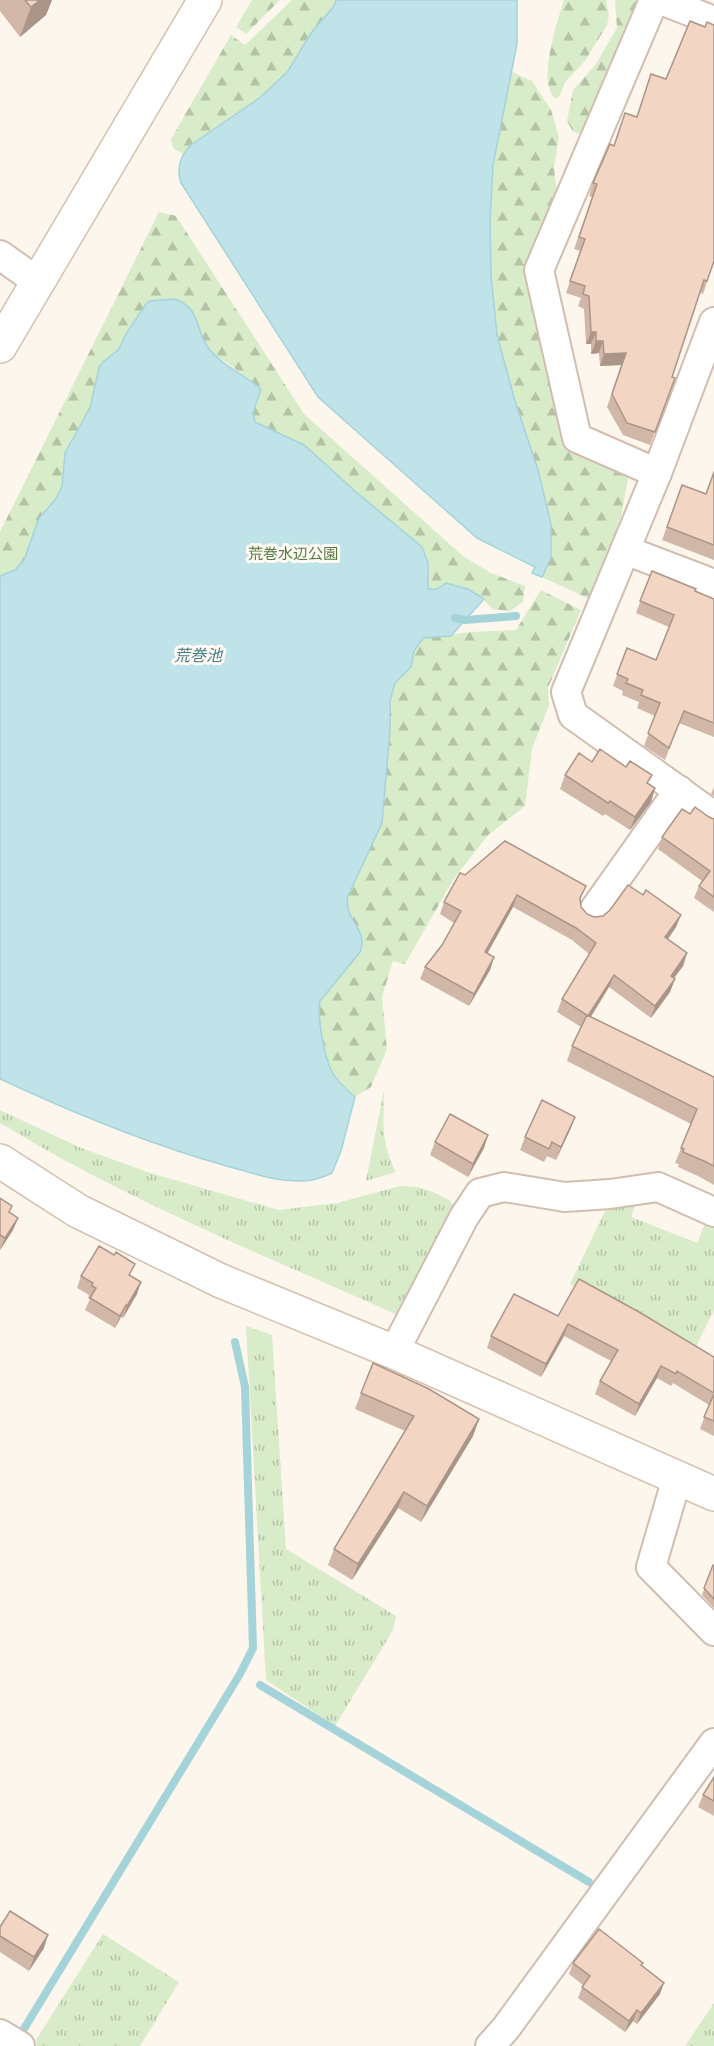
<svg xmlns="http://www.w3.org/2000/svg" width="714" height="2046" font-family="Mulish,'Noto Sans JP',sans-serif">
  <style>
    .grass { fill: url(#grass-tufts) }
    .forest { fill: url(#forest-firs) }
    .water { fill: #bfe3e8; stroke: #a5d3da; stroke-width: 1.5 }
    .lines { fill: none; stroke-linecap: round; stroke-linejoin: round }
    .stream { stroke: #a5d3da; stroke-width: 8 }
    .street-casing { stroke: #d1beb0; stroke-width: 32 }
    .secondary-casing { stroke: #d6c0b0; stroke-width: 36 }
    .street { stroke: #fff; stroke-width: 28 }
    .secondary { stroke: #fff; stroke-width: 33 }
    .wall { fill: #d1b7a8 }
    .shaded-wall { fill: #aa9588 }
    .building { fill: #f3d5c3; stroke: #aa9588; stroke-width: 1.5 }
    .labels { text-anchor: middle; dominant-baseline: central; stroke-width: 6; stroke-linejoin: round; paint-order: stroke }
    .park-label { font-size: 15px; fill: #537a41; stroke: #fffaf3 }
    .water-label { font-size: 16px; font-style: italic; fill: #437c86; stroke: #fffaf3 }
  </style>
  <defs>
    <pattern id="grass-tufts" width="24" height="20" patternUnits="userSpaceOnUse" patternTransform="scale(1.5)"><rect width="24" height="20" fill="#d8ecc9"/><path d="M3 7l-1-3M5 7V3M7 7l1-3M15 17l-1-3M17 17v-4M19 17l1-3" fill="none" stroke="#b4c2a5"/></pattern>
    <pattern id="forest-firs" width="22" height="20" patternUnits="userSpaceOnUse" patternTransform="scale(1.5)"><rect width="22" height="20" fill="#d8ecc9"/><path d="M5 1l3.5 6h-7zM16 11l3.5 6h-7z" fill="#b4c2a5"/></pattern>
  </defs>
  <rect width="100%" height="100%" fill="#fdf6ec"/>
  <g class="grass">
    <path d="M 384,1090 C 384,1124 380,1140 396,1172 L 366,1181 Z"/>
    <path d="M 0,1110 L 79,1147 L 147,1172 L 279,1210 L 337,1203 L 400,1186 L 418,1187 L 433,1192 L 449,1200 L 455,1207 L 398,1315 C 263,1255 126,1200 0,1123 Z"/>
    <polygon points="638,1197 631,1217 697,1243 708,1216 714,1219 714,1310 692,1355 570,1284 608,1205"/>
    <polygon points="246,1326 272,1335 286,1549 396,1616 393,1630 335,1726 266,1680"/>
    <polygon points="103,1934 179,1982 140,2046 37,2046 36,2040"/>
    <polygon points="714,2003 714,2046 685,2046"/>
  </g>
  <g class="forest">
    <polygon points="252,0 280,0 246,34 236,27"/>
    <polygon points="292,0 336,0 334,6 311,33 288,71 261,97 191,145 183,154 173,148 171,139 231,35 245,45"/>
    <path d="M 564,0 L 606,0 L 609,15 L 607,25 L 585,61 L 565,82 L 560,95 L 556,99 C 536,84 558,20 564,0 Z"/>
    <polygon points="615,0 637,0 583,132 577,134 572,130 567,121 573,90 596,64 617,28"/>
    <polygon points="512,72 532,81 551,110 559,137 554,167 557,198 525,274 567,448 629,473 621,517 589,599 542,577 551,558 551,524 538,470 515,401 497,335 491,275 490,220 493,165"/>
    <path d="M 159,212 L 176,216 L 304,414 L 463,556 L 491,573 L 525,586 L 523,602 L 510,611 L 492,609 C 475,588 468,592 446,583 L 437,589 L 428,589 L 428,563 L 304,445 L 255,422 L 253,414 L 258,401 L 250,379 L 211,352 L 198,332 L 195,313 C 180,306 161,293 146,304 L 126,334 L 119,349 L 103,362 L 99,368 L 90,408 L 65,453 L 62,487 L 55,500 L 45,509 L 24,560 L 15,570 L 0,576 L 0,532 Z"/>
    <path d="M 541,590 L 581,610 L 548,688 L 549,705 L 532,749 L 525,806 L 488,835 L 453,880 L 405,964 L 393,961 L 382,997 L 387,1049 L 371,1087 L 355,1097 C 347,1090 337,1082 332,1072 C 324,1055 317,1019 320,1001 L 360,952 L 361,933 L 348,911 L 347,898 L 382,823 L 390,729 L 390,701 L 395,683 L 411,667 L 414,651 L 423,638 L 471,632 L 516,630 Z"/>
  </g>
  <g class="water">
    <path d="M 336,0 L 517,0 L 517,44 L 493,165 L 490,220 L 491,275 L 497,335 L 515,401 L 538,470 L 551,524 L 551,558 L 542,577 L 532,573 L 535,567 L 477,538 L 318,397 L 181,183 C 176,168 180,156 191,145 L 261,97 L 288,71 L 311,33 L 334,6 Z"/>
    <path d="M 175,299 C 203,310 193,328 209,349 C 222,366 246,375 261,389 L 253,413 L 255,422 L 304,445 L 356,492 L 422,547 L 428,563 L 428,589 L 437,589 L 446,583 L 468,589 L 484,599 L 451,636 L 423,638 L 414,651 L 411,667 L 395,683 L 390,701 L 390,729 L 382,823 L 347,898 C 348,902 347,908 349,912 C 355,927 367,935 360,952 L 320,1001 C 317,1019 324,1055 332,1072 C 337,1082 347,1090 355,1097 L 341,1151 L 332,1173 C 322,1178 313,1181 301,1181 C 277,1182 253,1173 230,1167 C 150,1145 75,1114 0,1079 L 0,576 L 15,570 L 24,560 L 39,518 L 55,500 L 62,487 L 65,453 L 90,408 L 99,368 L 103,362 L 119,349 L 126,334 L 146,304 L 150,301 Z"/>
  </g>
  <g class="lines">
    <g class="stream">
      <polyline points="455,618 465,620 516,616"/>
      <polyline points="260,1685 589,1882"/>
      <polyline points="22,2032 240,1674 253,1648 245,1387 235,1342"/>
    </g>
    <defs>
      <g id="street">
        <polyline points="654,0 539,270 577,438 657,473"/>
        <polyline points="661,0 714,21"/>
        <polyline points="0,255 38,282"/>
        <polyline points="714,322 657,473 566,692 573,715 714,816"/>
        <polyline points="625,550 714,584"/>
        <polyline points="592,913 679,790"/>
        <polyline points="394,1352 464,1217 480,1193 504,1187 565,1197 610,1194 658,1187 714,1212"/>
        <polyline points="677,1478 651,1567 714,1631"/>
        <polyline points="0,2034 20,2046"/>
        <polyline points="490,2046 506,2028 714,1743"/>
      </g>
      <g id="secondary">
        <polyline points="0,346 205,0"/>
        <polyline points="0,1161 78,1211 221,1281 394,1352 714,1494"/>
      </g>
    </defs>
    <use href="#street" class="street-casing"/>
    <use href="#secondary" class="secondary-casing"/>
    <use href="#street" class="street"/>
    <use href="#secondary" class="secondary"/>
  </g>
  <g class="wall">
    <polygon points="0,0 52,0 46,15 20,37 0,11"/>
    <polygon points="625,113 714,261 703,294 700,293 672,377 675,378 650,445 623,435 607,407 621,365 600,366 599,353 591,354 591,344 586,344 584,309 578,306 581,298 566,293 580,251 574,249 592,197 589,196 593,183 614,146"/>
    <polygon points="714,472 714,560 662,540 682,485 706,494"/>
    <polygon points="652,571 695,591 714,599 714,737 679,723 665,760 644,746 655,716 637,708 639,702 622,695 623,691 613,686 627,648 656,660 669,627 636,613"/>
    <polygon points="592,762 649,784 655,788 651,802 630,830 605,814 603,816 560,789 565,775"/>
    <polygon points="714,787 714,796 711,794"/>
    <polygon points="690,814 709,817 714,819 714,912 694,898 699,886 702,881 658,849 662,837"/>
    <polygon points="465,875 581,901 581,907 587,914 594,917 676,927 668,939 687,953 683,966 674,978 675,979 670,992 651,1018 609,987 591,1017 714,1077 714,1185 698,1176 678,1167 679,1164 675,1163 691,1124 567,1061 572,1046 581,1027 557,1012 562,999 589,954 572,940 513,907 487,953 494,957 490,970 469,1006 420,979 425,967 442,945 454,923 440,914 444,902"/>
    <polygon points="575,1117 570,1130 556,1160 547,1156 544,1162 520,1150 525,1137"/>
    <polygon points="488,1135 484,1148 468,1177 430,1155 435,1142"/>
    <polygon points="0,1198 10,1213 18,1218 13,1230 0,1250"/>
    <polygon points="81,1276 131,1276 137,1294 123,1318 121,1317 115,1328 85,1310 90,1299 88,1298 89,1295 77,1288"/>
    <polygon points="558,1316 714,1357 714,1436 700,1429 709,1405 673,1383 671,1386 657,1378 635,1416 595,1394 600,1381 611,1361 564,1336 541,1377 487,1348 491,1336"/>
    <polygon points="361,1393 479,1419 473,1436 421,1522 398,1508 352,1580 328,1565 334,1549 405,1431 355,1409"/>
    <polygon points="713,1565 714,1566 714,1608 702,1595"/>
    <polygon points="714,1777 714,1816 698,1807 703,1795"/>
    <polygon points="0,1927 44,1948 29,1971 0,1952"/>
    <polygon points="573,1963 642,1966 660,1994 637,2024 633,2021 625,2032 578,1998 583,1985 569,1974"/>
  </g>
  <g class="shaded-wall">
    <polygon points="40,0 52,0 46,15 20,37 31,7"/>
    <polygon points="591,332 596,332 591,344 586,344"/>
    <polygon points="596,341 603,341 599,353 591,354"/>
    <polygon points="626,353 621,365 600,366 604,354"/>
    <polygon points="655,788 651,802 630,830 635,817"/>
    <polygon points="517,895 513,907 481,965 485,952"/>
    <polygon points="681,915 676,927 660,950 665,937"/>
    <polygon points="687,953 683,966 666,989 671,976"/>
    <polygon points="494,957 490,970 469,1006 474,994"/>
    <polygon points="614,975 609,987 583,1029 588,1016"/>
    <polygon points="675,979 670,992 651,1018 655,1006"/>
    <polygon points="575,1117 570,1130 556,1160 561,1147"/>
    <polygon points="488,1135 484,1148 468,1177 473,1164"/>
    <polygon points="18,1218 13,1230 0,1250 5,1238"/>
    <polygon points="141,1282 137,1294 123,1318 127,1306"/>
    <polygon points="126,1305 121,1317 115,1328 120,1316"/>
    <polygon points="568,1324 564,1336 541,1377 546,1364"/>
    <polygon points="661,1366 657,1378 635,1416 639,1404"/>
    <polygon points="479,1419 473,1436 421,1522 427,1506"/>
    <polygon points="404,1492 398,1508 352,1580 358,1564"/>
    <polygon points="48,1935 44,1948 29,1971 34,1957"/>
    <polygon points="664,1983 660,1994 637,2024 641,2013"/>
    <polygon points="637,2010 633,2021 625,2032 629,2021"/>
  </g>
  <g class="building">
    <polygon points="25,0 40,0 31,7"/>
    <polygon points="690,21 705,27 707,22 714,25 714,261 707,281 704,280 672,377 675,378 655,432 627,423 612,394 626,353 604,354 603,341 596,341 596,332 591,332 589,296 583,294 585,286 570,281 585,239 579,237 597,184 593,183 610,144 614,146 625,113 637,117 651,74 666,79"/>
    <polygon points="714,472 714,545 667,527 682,485 706,494"/>
    <polygon points="652,571 696,589 695,591 714,599 714,723 684,711 669,748 648,733 660,703 641,695 643,690 626,683 628,679 617,674 627,648 656,660 674,615 640,601"/>
    <polygon points="600,749 626,767 630,761 652,775 647,783 655,788 635,817 610,801 608,803 565,775 579,753 592,762"/>
    <polygon points="695,807 709,817 714,819 714,897 699,886 710,871 662,837 682,809 690,814"/>
    <polygon points="505,841 586,886 580,898 581,907 587,914 594,917 603,916 610,910 628,885 643,895 646,890 681,915 665,937 687,953 671,976 675,979 655,1006 614,975 588,1016 562,999 596,943 576,928 517,895 485,952 494,957 474,994 425,967 442,945 461,911 444,902 460,873 465,875"/>
    <polygon points="587,1015 714,1077 714,1166 704,1161 683,1152 684,1149 681,1148 697,1109 572,1046"/>
    <polygon points="542,1100 575,1117 561,1147 552,1142 549,1149 525,1137"/>
    <polygon points="450,1114 488,1135 473,1164 435,1142"/>
    <polygon points="0,1198 12,1206 9,1212 18,1218 5,1238 0,1235"/>
    <polygon points="99,1246 114,1255 116,1252 135,1264 129,1275 141,1282 127,1306 126,1305 120,1316 90,1298 96,1288 92,1286 93,1283 81,1276"/>
    <polygon points="579,1279 639,1312 714,1357 714,1393 677,1371 676,1374 661,1366 639,1404 600,1381 618,1350 568,1324 546,1364 491,1336 514,1294 558,1316"/>
    <polygon points="373,1363 429,1389 479,1419 427,1506 404,1492 358,1564 334,1549 414,1416 361,1393"/>
    <polygon points="714,1394 714,1421 704,1417"/>
    <polygon points="713,1565 714,1566 714,1599 704,1588"/>
    <polygon points="714,1777 714,1801 703,1795"/>
    <polygon points="10,1911 48,1935 34,1957 0,1936 0,1927"/>
    <polygon points="599,1929 643,1963 641,1965 664,1983 641,2013 637,2010 629,2021 582,1987 590,1976 573,1963"/>
  </g>
  <g class="labels">
    <g class="park-label">
      <text x="293" y="553">荒巻水辺公園</text>
    </g>
    <g class="water-label">
      <text x="198" y="655">荒巻池</text>
    </g>
  </g>
</svg>
